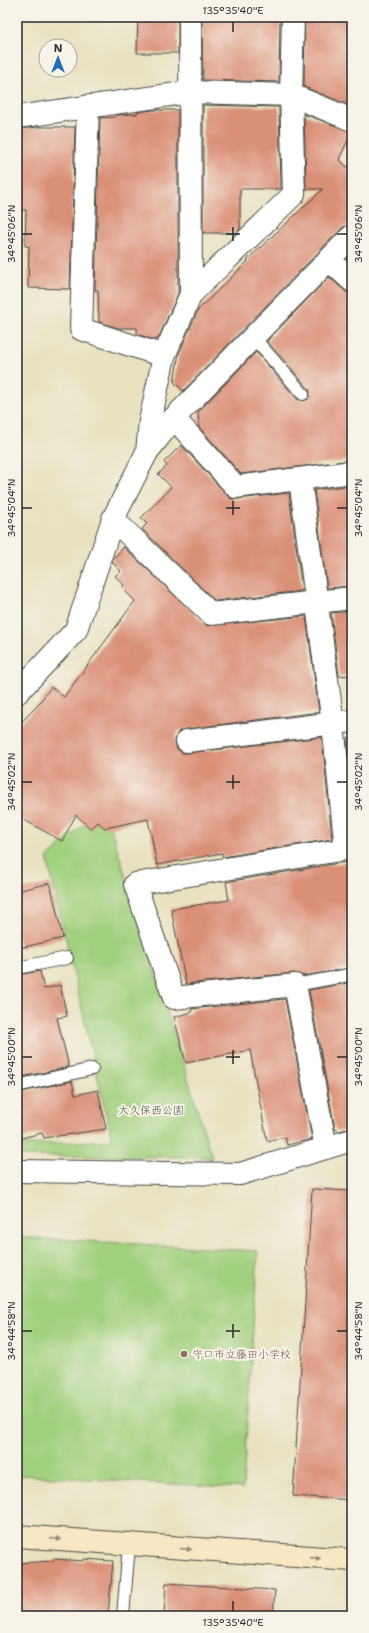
<svg xmlns="http://www.w3.org/2000/svg" width="369" height="1633" font-family="'Shantell Sans','Klee One',sans-serif">
  <style>
    .green { fill: #a1d07e; stroke: #667e54 }
    .building { fill: #da8f77 }
    .lines { fill: none; stroke-linecap: round; stroke-linejoin: round }
    .lane-casing { stroke: #474642; stroke-width: 14 }
    .street-casing { stroke: #474642; stroke-width: 24 }
    .secondary-casing { stroke: #474642; stroke-width: 24 }
    .lane { stroke: #fff; stroke-width: 12 }
    .street { stroke: #fff; stroke-width: 22 }
    .secondary { stroke: #f7e8c3; stroke-width: 22 }
    .oneway { fill: #918a77 }
    .ticks { fill: none; stroke: #2b2b2b; stroke-width: 1.5 }
    .education-dot { fill: #8d6e63; stroke: #f7f3e8; stroke-width: 1.5 }
    .labels { text-anchor: middle; dominant-baseline: central; stroke-width: 4; stroke-linejoin: round; paint-order: stroke }
    .park-label { font-size: 11px; fill: #485440; stroke: #f7f3e8 }
    .education-label { font-size: 11px; fill: #785e54; stroke: #f7f3e8; text-anchor: start }
    .neatline { fill: none; stroke: #2b2b2b; stroke-width: 1.5 }
    .ticks-label { font-size: 10px; text-anchor: middle; fill: #2b2b2b }
  </style>
  <rect width="100%" height="100%" fill="#f7f3e8"/>
  <filter id="ink" filterUnits="userSpaceOnUse"><feTurbulence type="fractalNoise" baseFrequency=".025" numOctaves="2"/><feDisplacementMap in="SourceGraphic" scale="8" xChannelSelector="R" yChannelSelector="G"/><feConvolveMatrix kernelMatrix="1 2 1 2 8 2 1 2 1" color-interpolation-filters="sRGB"/></filter>
  <filter id="wash" filterUnits="userSpaceOnUse"><feTurbulence type="fractalNoise" baseFrequency=".012" numOctaves="4" result="noise"/><feDisplacementMap in="SourceGraphic" scale="16" xChannelSelector="R" yChannelSelector="G"/><feGaussianBlur stdDeviation="0.9" result="paint"/><feColorMatrix in="noise" values="0 0 0 0 0 0 0 0 0 0 0 0 0 0 0 0 0 1.4 0 .05"/><feComposite in="paint" operator="in"/></filter>
  <g filter="url(#wash)">
    <rect width="100%" height="100%" fill="#e8e2c1"/>
    <g class="green">
      <polygon points="104,806 212,1157 20,1156 22,1145 112,1140 47,858"/>
      <polygon points="17,1237 258,1251 243,1488 17,1475"/>
    </g>
    <g id="blocks">
      <g class="building">
        <polygon points="138,17 178,17 178,53 137,53"/>
        <polygon points="202,17 280,17 279,82 203,80"/>
        <polygon points="305,17 352,17 352,106 304,87"/>
        <polygon points="203,105 279,107 281,189 240,189 240,229 235,233 203,233"/>
        <polygon points="153,110 178,110 178,294 158,339 151,339 137,334 137,328 118,328 99,322 98,290 95,290 100,118 116,117 116,115 137,114 137,112"/>
        <polygon points="304,114 352,132 339,159 347,167 352,163 352,224 343,227 183,391 174,382 179,353 198,310 248,261 247,260 323,189 306,189"/>
        <polygon points="38,127 75,127 70,289 28,288 29,246 25,246 26,210 17,210 18,129"/>
        <polygon points="329,277 352,297 352,460 241,474 199,427 198,412 256,352 297,399 304,401 308,399 310,393 309,389 267,341"/>
        <polygon points="181,445 231,499 238,499 289,493 302,591 215,601 142,529 147,524 141,518 171,487 158,474 167,466 164,462"/>
        <polygon points="352,485 352,586 327,588 314,490"/>
        <polygon points="124,547 207,626 306,616 319,712 186,729 179,731 176,736 175,742 177,749 182,753 188,753 322,737 332,839 223,857 222,853 157,865 148,819 105,828 98,822 91,829 76,815 62,841 17,816 17,727 37,706 51,687 64,697 135,601 122,588 124,585 115,576 121,571 112,562 114,557"/>
        <polygon points="352,611 352,675 339,676 331,613"/>
        <polygon points="352,737 352,786 347,738"/>
        <polygon points="352,861 352,907 348,908 352,932 352,968 303,976 294,973 186,984 171,909 229,900 226,882"/>
        <polygon points="50,883 63,938 20,948 17,933 17,891"/>
        <polygon points="40,971 44,989 60,985 67,1016 57,1018 69,1067 17,1078 17,975"/>
        <polygon points="352,982 352,1128 339,1131 335,1129 309,990"/>
        <polygon points="285,999 312,1139 287,1145 285,1137 267,1141 250,1050 186,1063 174,1017 192,1012 191,1009"/>
        <polygon points="72,1081 75,1095 98,1090 106,1129 44,1138 42,1133 17,1139 17,1093"/>
        <polygon points="312,1189 352,1191 352,1500 293,1496"/>
        <polygon points="54,1559 84,1561 84,1559 113,1561 108,1616 17,1616 17,1563 54,1561"/>
        <polygon points="166,1583 275,1590 273,1616 164,1616"/>
      </g>
    </g>
  </g>
  <g filter="url(#ink)">
    <use href="#blocks" fill-opacity="0" stroke="#474642" stroke-width="1"/>
    <g class="lines">
      <defs>
        <g id="lane">
          <polyline points="253,337 303,394"/>
          <polyline points="17,968 67,958"/>
          <polyline points="295,985 349,975"/>
          <polyline points="17,1086 92,1069"/>
          <polyline points="123,1616 129,1545"/>
        </g>
        <g id="street">
          <polyline points="190,17 191,294"/>
          <polyline points="88,106 81,329 164,356 150,421 147,452"/>
          <polyline points="17,117 190,92 291,95 352,120"/>
          <polyline points="329,260 352,281"/>
          <polyline points="164,356 191,294 294,194 291,95 293,17"/>
          <polyline points="174,418 236,487 352,472"/>
          <polyline points="300,479 333,724 346,849"/>
          <polyline points="113,519 211,614 352,598"/>
          <polyline points="17,693 76,630 113,519 147,452 174,418 352,236"/>
          <polyline points="187,741 352,721"/>
          <polyline points="326,1148 295,985 174,998 135,884 352,848"/>
          <polyline points="17,1171 240,1174 352,1140"/>
        </g>
        <polyline id="secondary" points="17,1536 352,1560"/>
      </defs>
      <use href="#lane" class="lane-casing"/>
      <use href="#street" class="street-casing"/>
      <use href="#secondary" class="secondary-casing"/>
      <use href="#lane" class="lane"/>
      <use href="#street" class="street"/>
      <use href="#secondary" class="secondary"/>
    </g>
    <defs><path id="oneway-solid" d="M-6-.8H1V-3.2L6.5 0L1 3.2V.8H-6Z"/></defs>
    <g class="oneway">
      <use href="#oneway-solid" transform="translate(56 1539) rotate(4)"/>
      <use href="#oneway-solid" transform="translate(186 1549) rotate(4)"/>
      <use href="#oneway-solid" transform="translate(315 1558) rotate(4)"/>
    </g>
  </g>
  <path class="ticks" d="M 233,22 L 233,32M 233,227 L 233,241M 22,234 L 32,234M 226,234 L 240,234M 337,234 L 347,234M 233,501 L 233,515M 22,508 L 32,508M 226,508 L 240,508M 337,508 L 347,508M 233,775 L 233,789M 22,782 L 32,782M 226,782 L 240,782M 337,782 L 347,782M 233,1050 L 233,1064M 22,1057 L 32,1057M 226,1057 L 240,1057M 337,1057 L 347,1057M 233,1324 L 233,1338M 22,1331 L 32,1331M 226,1331 L 240,1331M 337,1331 L 347,1331M 233,1601 L 233,1611"/>
  <circle class="education-dot" cx="184" cy="1354" r="4"/>
  <g class="labels">
    <g class="park-label">
      <text x="151" y="1110">大久保西公園</text>
    </g>
    <g class="education-label">
      <text x="192" y="1354">守口市立藤田小学校</text>
    </g>
  </g>
  <rect width="369" height="1633" fill="none" stroke="#f7f3e8" stroke-width="44"/>
  <g transform="translate(58 58)"><circle r="19" fill="#f7f3e8" stroke="#a5a39c"/>
  <path d="M0-3L7 15L0 10L-7 15Z" fill="#1f6fb2"/>
  <text y="-6" font-size="11" font-weight="bold" text-anchor="middle" fill="#2b2b2b">N</text>
  </g>
  <rect x="22" y="22" width="325" height="1589" class="neatline"/>
  <g class="ticks-label">
    <text x="233" y="14">135°35'40"E</text>
    <text transform="translate(11 234) rotate(-90)" y="4">34°45'06"N</text>
    <text transform="translate(358 234) rotate(-90)" y="4">34°45'06"N</text>
    <text transform="translate(11 508) rotate(-90)" y="4">34°45'04"N</text>
    <text transform="translate(358 508) rotate(-90)" y="4">34°45'04"N</text>
    <text transform="translate(11 782) rotate(-90)" y="4">34°45'02"N</text>
    <text transform="translate(358 782) rotate(-90)" y="4">34°45'02"N</text>
    <text transform="translate(11 1057) rotate(-90)" y="4">34°45'00"N</text>
    <text transform="translate(358 1057) rotate(-90)" y="4">34°45'00"N</text>
    <text transform="translate(11 1331) rotate(-90)" y="4">34°44'58"N</text>
    <text transform="translate(358 1331) rotate(-90)" y="4">34°44'58"N</text>
    <text x="233" y="1626">135°35'40"E</text>
  </g>
</svg>
